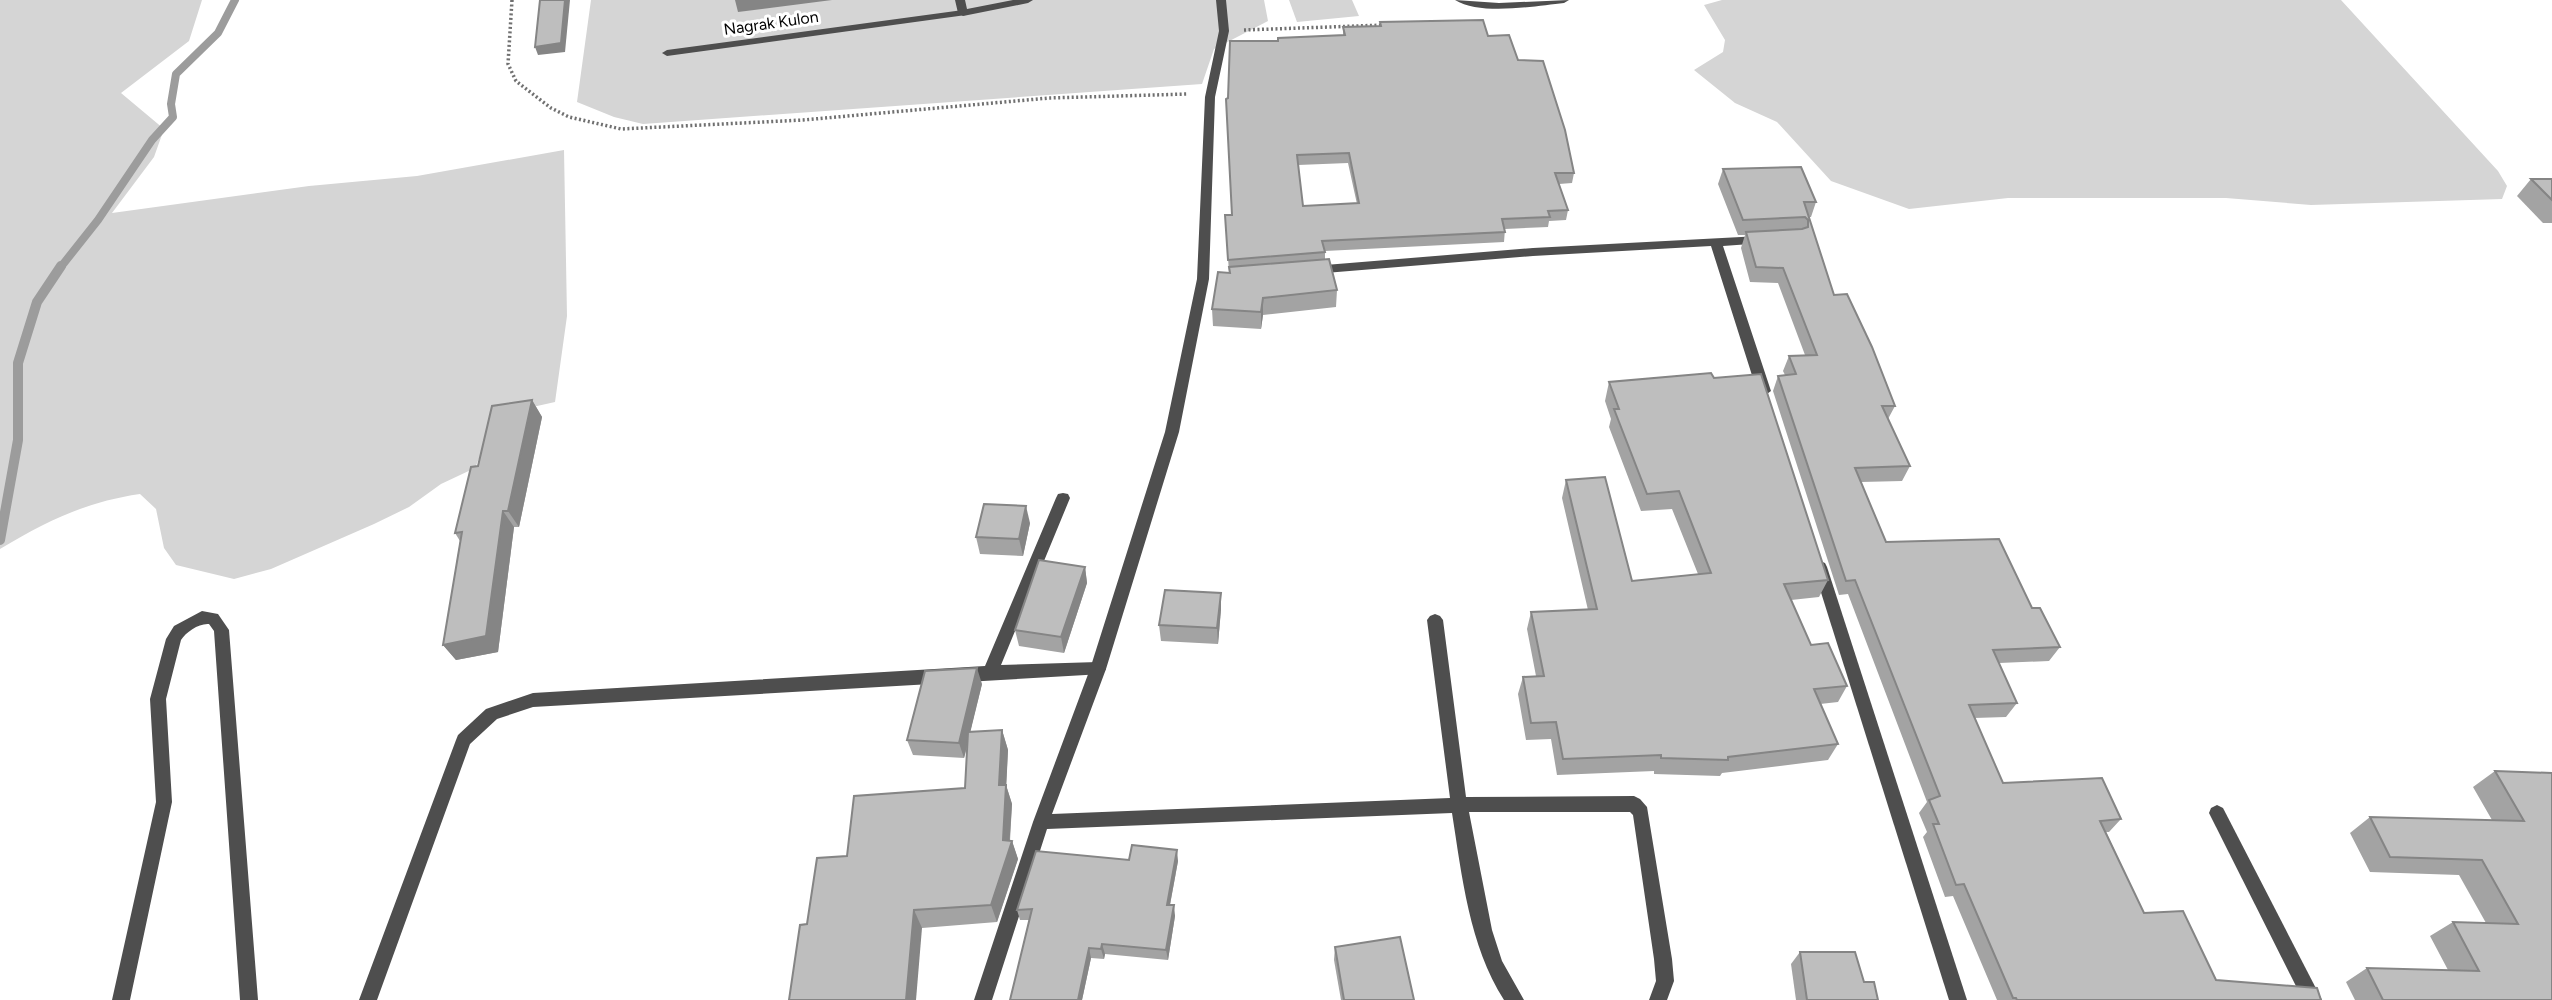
<svg xmlns="http://www.w3.org/2000/svg" width="2552" height="1000" font-family="Figtree,sans-serif">
  <style>
    .green { fill: #d5d5d5 }
    .lines { fill: none; stroke-linecap: round; stroke-linejoin: round }
    .stream-far1 { stroke: #9c9c9c; stroke-width: 8 }
    .stream { stroke: #9c9c9c; stroke-width: 10 }
    .path { stroke: #707070; stroke-width: 3.5; stroke-dasharray: 2 2.5; stroke-linecap: butt }
    .service { fill: #4e4e4e; fill-rule: evenodd }
    .minor { fill: #4e4e4e; fill-rule: evenodd }
    .wall { fill: #a3a3a3; fill-rule: evenodd }
    .shaded-wall { fill: #858585 }
    .building { fill: #bebebe; stroke: #858585; stroke-width: 2; fill-rule: evenodd }
    .labels { text-anchor: middle; dominant-baseline: central; stroke-width: 6; stroke-linejoin: round; paint-order: stroke }
    .far-street-label { font-size: 16px; fill: #000; stroke: #fff }
  </style>
  <rect width="100%" height="100%" fill="#fff"/>
  <g class="green">
    <path d="M 0,0 L 202,0 L 189,41 L 121,93 L 164,129 L 154,157 L 112,213 L 309,186 L 417,176 L 564,150 L 567,316 L 555,402 L 497,415 L 475,468 L 441,484 L 409,507 L 374,524 L 271,569 L 234,579 L 176,565 L 164,548 L 156,509 L 140,494 C 85,502 47,521 0,549 Z"/>
    <polygon points="591,0 1264,0 1268,21 1214,49 1202,84 643,124 614,117 577,102"/>
    <polygon points="1289,0 1352,0 1359,16 1297,22"/>
    <polygon points="1722,0 2341,0 2498,171 2507,186 2502,199 2311,205 2226,198 2008,198 1909,209 1831,181 1777,122 1735,103 1694,70 1723,52 1725,40 1704,5"/>
  </g>
  <g class="lines">
    <polyline class="stream-far1" points="60,268 98,220 152,140 173,117 171,104 176,74 218,33 235,0"/>
    <polyline class="stream" points="0,540 18,440 18,363 37,302 61,266"/>
    <g class="path">
      <polyline points="512,0 508,64 516,81 551,108 569,117 621,129 803,120 1049,98 1188,94"/>
      <polyline points="1244,30 1385,25"/>
    </g>
    <g class="service">
      <polygon points="963,10 968,13 966,15 667,56 662,53 667,50"/>
      <polygon points="1063,493 1068,494 1070,498 1001,665 1098,662 1103,664 1106,669 1103,674 533,707 497,719 470,744 377,1000 359,1000 456,740 458,735 486,709 533,693 985,666 1056,498 1058,494"/>
      <path d="M 202,611 L 218,614 L 229,630 L 258,1000 L 240,1000 L 214,631 L 209,624 C 199,623 186,632 181,640 L 166,699 L 172,802 L 130,1000 L 112,1000 L 156,802 L 150,699 L 166,639 L 174,626 Z"/>
      <polygon points="2217,805 2223,808 2322,1000 2303,1000 2209,813 2211,808"/>
    </g>
    <g class="minor">
      <polygon points="955,0 965,0 967,9 1013,0 1033,0 1028,3 963,16 958,13"/>
      <path d="M 1216,0 L 1226,0 L 1229,31 L 1215,97 L 1209,279 L 1179,432 L 1106,669 L 1052,814 L 1450,798 L 1427,620 L 1430,616 L 1435,614 L 1440,616 L 1443,620 L 1466,797 L 1634,796 L 1640,799 L 1647,807 L 1672,959 L 1674,981 L 1667,1000 L 1649,1000 L 1656,981 L 1654,959 L 1633,815 L 1630,812 L 1469,812 L 1492,930 L 1502,961 L 1524,1000 L 1504,1000 C 1469,945 1462,876 1452,813 L 1047,829 L 992,1000 L 974,1000 L 1033,822 L 1090,669 L 1165,432 L 1197,279 L 1205,97 L 1219,31 Z"/>
      <path d="M 1455,0 L 1499,3 L 1569,0 L 1564,3 C 1535,6 1481,16 1455,0 Z"/>
      <polygon points="1760,236 1764,237 1764,243 1723,246 1771,391 1764,396 1757,391 1711,246 1533,256 1313,274 1307,270 1313,266 1533,248"/>
      <polygon points="1820,561 1825,563 1827,567 1967,1000 1949,1000 1813,567 1815,563"/>
    </g>
  </g>
  <g class="wall">
    <path d="M 1380,22 L 1488,36 L 1518,60 L 1574,173 L 1572,183 L 1559,184 L 1568,210 L 1566,220 L 1549,221 L 1548,227 L 1505,229 L 1504,242 L 1325,251 L 1325,259 L 1337,290 L 1336,307 L 1263,315 L 1261,329 L 1213,326 L 1212,309 L 1229,272 L 1225,215 L 1232,215 L 1228,98 L 1278,41 L 1343,36 L 1343,27 L 1380,26 ZM 1348,163 L 1357,204 L 1303,206 L 1298,165 Z"/>
    <polygon points="1723,169 1816,202 1811,217 1809,217 1834,295 1895,406 1888,419 1910,466 1902,481 1861,482 1886,542 2032,608 2060,647 2049,661 1999,663 2017,703 2006,717 1974,718 2003,783 2121,819 2109,832 2106,832 2144,913 2216,980 2321,1000 1997,1000 1953,896 1945,897 1923,837 1927,832 1919,813 1927,802 1848,594 1839,595 1773,391 1778,376 1785,375 1783,371 1789,356 1805,355 1778,283 1750,282 1741,248 1745,235 1738,235 1718,184"/>
    <polygon points="2531,179 2552,179 2552,223 2543,223 2517,196"/>
    <polygon points="1714,378 1828,580 1819,597 1791,600 1811,645 1847,686 1838,702 1820,704 1838,744 1828,760 1722,773 1720,776 1654,774 1654,771 1557,775 1551,739 1526,740 1518,694 1523,677 1536,676 1527,629 1531,612 1588,610 1562,498 1566,480 1632,581 1698,574 1672,509 1641,511 1609,427 1611,419 1605,401 1609,382"/>
    <polygon points="532,400 542,417 519,527 514,527 498,652 456,660 443,645 460,541 455,533 478,466"/>
    <polygon points="1030,523 1023,556 980,554 976,537"/>
    <polygon points="1085,567 1087,583 1064,653 1019,646 1015,630"/>
    <polygon points="1221,593 1221,609 1218,644 1161,641 1159,625"/>
    <polygon points="982,684 970,732 1002,730 1008,750 1006,785 1012,804 1010,841 1012,841 1018,859 997,922 922,928 807,924 847,856 965,788 968,744 964,758 913,755 907,740"/>
    <polygon points="2495,771 2552,773 2552,1000 2355,1000 2346,982 2367,968 2448,970 2430,936 2453,922 2486,923 2459,875 2370,872 2350,833 2370,817 2492,820 2473,787"/>
    <polygon points="1129,860 1178,861 1170,905 1175,916 1168,960 1105,954 1104,959 1091,958 1082,1000 1010,1000 1029,920 1020,920 1017,910"/>
    <polygon points="1335,947 1414,1000 1341,1000 1334,960"/>
    <polygon points="1800,952 1864,982 1878,1000 1796,1000 1791,964"/>
  </g>
  <g class="shaded-wall">
    <polygon points="565,0 570,0 565,52 538,55 535,47"/>
    <polygon points="735,0 832,0 738,12"/>
    <polygon points="1263,298 1263,315 1261,329 1261,312"/>
    <polygon points="532,400 542,417 519,527 508,511"/>
    <polygon points="1026,506 1030,523 1023,556 1019,539"/>
    <polygon points="503,511 514,527 498,652 456,660 443,645"/>
    <polygon points="1085,567 1087,583 1064,653 1061,637"/>
    <polygon points="1221,593 1221,609 1218,644 1217,628"/>
    <polygon points="977,668 982,684 964,758 959,743"/>
    <polygon points="1002,730 1008,750 1006,792 1006,785 1012,804 1009,849 1012,841 1018,859 997,922 991,905 1003,840 999,785"/>
    <polygon points="1177,850 1178,861 1168,915 1167,905"/>
    <polygon points="1174,905 1175,916 1168,960 1166,950"/>
    <polygon points="914,910 922,928 916,1000 906,1000"/>
    <polygon points="1102,944 1105,954 1104,959 1101,949"/>
    <polygon points="1089,948 1091,958 1082,1000 1078,1000"/>
  </g>
  <g class="building">
    <polygon points="540,0 565,0 561,43 535,47"/>
    <path d="M 1483,20 L 1488,36 L 1509,35 L 1518,60 L 1543,61 L 1565,130 L 1574,173 L 1555,173 L 1568,210 L 1548,211 L 1550,217 L 1502,219 L 1505,232 L 1322,241 L 1325,252 L 1228,260 L 1225,215 L 1232,215 L 1226,99 L 1228,98 L 1230,41 L 1278,41 L 1278,38 L 1345,35 L 1343,27 L 1381,26 L 1380,22 ZM 1349,153 L 1359,203 L 1303,206 L 1297,155 Z"/>
    <polygon points="1801,167 1816,202 1804,202 1834,295 1847,294 1872,347 1895,406 1882,406 1910,466 1855,468 1886,542 1999,539 2032,608 2040,608 2060,647 1993,650 2017,703 1969,705 2003,783 2102,778 2121,819 2100,821 2144,913 2183,911 2216,980 2317,988 2321,1000 2017,1000 2016,998 2013,998 1964,884 1956,885 1933,824 1939,824 1929,800 1940,796 1855,580 1846,581 1778,376 1796,374 1789,356 1817,355 1783,268 1756,267 1746,232 1802,229 1808,227 1808,220 1805,217 1743,220 1723,169"/>
    <polygon points="2531,179 2552,179 2552,200"/>
    <polygon points="1329,259 1337,290 1263,298 1261,312 1212,309 1218,272 1230,273 1229,267"/>
    <polygon points="1711,373 1714,378 1761,374 1828,580 1784,584 1811,645 1828,643 1847,686 1814,689 1838,744 1728,757 1728,760 1661,758 1661,755 1563,759 1556,722 1531,723 1523,677 1544,676 1531,612 1597,609 1566,480 1605,477 1632,581 1711,573 1679,491 1647,494 1614,409 1619,409 1609,382"/>
    <polygon points="532,400 508,511 503,511 486,636 443,645 462,532 455,533 471,467 478,466 492,406"/>
    <polygon points="984,504 1026,506 1019,539 976,537"/>
    <polygon points="1039,560 1085,567 1061,637 1015,630"/>
    <polygon points="1165,590 1221,593 1217,628 1159,625"/>
    <polygon points="977,668 959,743 907,740 925,671"/>
    <polygon points="1002,730 999,785 1006,785 1003,840 1012,841 991,905 914,910 906,1000 789,1000 800,925 807,924 817,858 847,856 854,796 965,788 968,732"/>
    <polygon points="2495,771 2552,773 2552,1000 2383,1000 2367,968 2479,971 2453,922 2518,924 2482,860 2390,857 2370,817 2524,821"/>
    <polygon points="1132,845 1177,850 1167,905 1174,905 1166,950 1102,944 1101,949 1089,948 1078,1000 1010,1000 1032,909 1017,910 1036,851 1129,860"/>
    <polygon points="1400,937 1414,1000 1344,1000 1335,947"/>
    <polygon points="1800,952 1855,952 1864,982 1874,982 1878,1000 1807,1000"/>
  </g>
  <g class="labels">
    <g class="far-street-label">
      <text transform="translate(771 23) rotate(-8)">Nagrak Kulon</text>
    </g>
  </g>
</svg>
